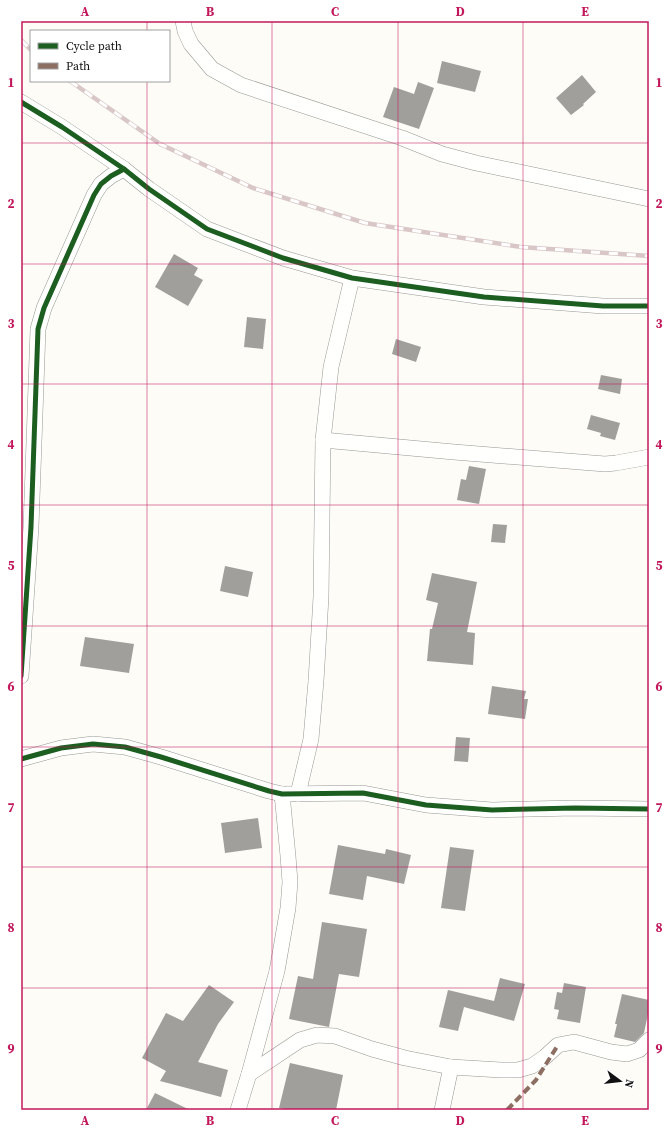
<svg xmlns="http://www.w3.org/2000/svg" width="670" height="1131" font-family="'Source Serif 4',serif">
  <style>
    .building { fill: #a19f9c }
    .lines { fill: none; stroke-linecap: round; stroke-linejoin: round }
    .minor-casing { stroke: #979795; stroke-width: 16 }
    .minor { stroke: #fffffe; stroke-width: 15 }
    .rail-casing { stroke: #d9c6c7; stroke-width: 4.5 }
    .rail { stroke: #fff; stroke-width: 3; stroke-dasharray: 9; stroke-linecap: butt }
    .quiet { stroke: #8d6e63; stroke-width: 4; stroke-dasharray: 8 4; stroke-linecap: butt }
    .cycleway-casing { stroke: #fff; stroke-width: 8 }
    .cycleway { stroke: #1b5e20; stroke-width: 5 }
    .grid { fill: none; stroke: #c2185b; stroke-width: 1; stroke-opacity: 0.55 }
    .neatline { fill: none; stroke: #c2185b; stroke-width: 1.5 }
    .grid-label { font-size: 13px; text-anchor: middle; font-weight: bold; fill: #c2185b }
  </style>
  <rect width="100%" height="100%" fill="#fdfcf7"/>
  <g class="building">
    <polygon points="442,61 481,71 475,92 437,83"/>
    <polygon points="582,75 596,92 583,104 584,105 571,115 556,98"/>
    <polygon points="418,82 434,88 419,129 383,117 394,87 414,94"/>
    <polygon points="174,254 198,268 194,275 203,280 188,306 155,287"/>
    <polygon points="247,317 266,319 263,349 244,347"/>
    <polygon points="396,339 421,347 416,362 392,354"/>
    <polygon points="601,375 622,379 620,394 598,389"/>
    <polygon points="591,415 620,423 615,440 600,436 601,433 587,429"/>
    <polygon points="469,466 486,469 479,504 457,500 461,479 466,480"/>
    <polygon points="493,524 507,525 505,543 491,542"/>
    <polygon points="225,566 253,572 248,597 220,591"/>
    <polygon points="432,573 477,582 467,632 475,633 473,665 427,661 430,629 432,629 438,603 426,600"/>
    <polygon points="85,637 134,644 129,673 80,666"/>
    <polygon points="492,686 526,691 524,699 528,699 525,719 488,714"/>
    <polygon points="456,737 470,738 468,762 454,761"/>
    <polygon points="258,818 262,848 225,853 221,823"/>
    <polygon points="338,845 385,854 386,849 411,855 404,884 367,876 363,900 329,894"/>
    <polygon points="450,847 474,850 465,911 441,908"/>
    <polygon points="322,922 367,929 359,977 339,974 329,1027 289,1019 298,976 313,979"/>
    <polygon points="500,978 525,984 514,1021 464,1007 458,1031 439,1027 448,990 494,1001"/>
    <polygon points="564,983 586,987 580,1023 557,1019 559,1010 554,1009 557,992 562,993"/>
    <polygon points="209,985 234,1002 218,1024 198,1062 228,1070 221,1097 160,1081 166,1071 142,1058 166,1013 183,1021"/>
    <polygon points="622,994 649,1000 649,1009 644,1033 635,1042 614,1037 617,1024 615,1024"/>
    <polygon points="290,1063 343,1075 336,1110 290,1110 279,1108"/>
    <polygon points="155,1093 190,1110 146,1110"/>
  </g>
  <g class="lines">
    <defs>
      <g id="minor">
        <polyline points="183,21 185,31 191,44 212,69 241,85 402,138 442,154 476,163 649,199"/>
        <polyline points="21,102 62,127 124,169 149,189 207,229 283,258 352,278 484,297 603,306 649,306"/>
        <polyline points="323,440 454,452 605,464 616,463 649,457"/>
        <polyline points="21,676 31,527 38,329 44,308 94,195 101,184 111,176 124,169"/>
        <polyline points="21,759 61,748 93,744 125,747 161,757 269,791 282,794 363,793 426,805 492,810 575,808 649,809"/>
        <polyline points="298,794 311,739 316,681 321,597 323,440 331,367 352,278"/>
        <polyline points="249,1074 300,1040 317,1035 335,1036 372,1049 405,1058 451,1067 501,1070 518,1070 532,1066 545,1057 558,1045 574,1042 611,1052 627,1054 639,1050 649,1040"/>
        <polyline points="238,1110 249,1074 277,971 288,908 290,882 288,856 282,794"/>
        <polyline points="442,1110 451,1067"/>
      </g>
    </defs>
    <use href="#minor" class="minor-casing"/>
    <use href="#minor" class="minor"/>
    <defs>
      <g id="rail">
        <polyline points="21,40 31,50"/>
        <polyline points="70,81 160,144 253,188 365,223 521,247 649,256"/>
      </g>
    </defs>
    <use href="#rail" class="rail-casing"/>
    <use href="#rail" class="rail"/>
    <polyline class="quiet" points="507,1110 536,1080 558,1045"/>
    <defs>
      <g id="cycleway">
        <polyline points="21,102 62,127 124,169 149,189 207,229 283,258 352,278 484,297 603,306 649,306"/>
        <polyline points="21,676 31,527 38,329 44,308 94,195 101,184 111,176 124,169"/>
        <polyline points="21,759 61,748 93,744 125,747 161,757 269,791 282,794 363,793 426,805 492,810 575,808 649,809"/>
      </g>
    </defs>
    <use href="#cycleway" class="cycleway-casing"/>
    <use href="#cycleway" class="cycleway"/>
  </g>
  <path class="grid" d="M 147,21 L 147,31M 272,21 L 272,1110M 398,21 L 398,1110M 523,21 L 523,1110M 147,81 L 147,1110M 21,143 L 649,143M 21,264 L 649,264M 21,384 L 649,384M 21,505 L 649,505M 21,626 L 649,626M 21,747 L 649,747M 21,867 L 649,867M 21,988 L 649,988"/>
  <rect width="670" height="1131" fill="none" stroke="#ffffff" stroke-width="44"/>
  <rect x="30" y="30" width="140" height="52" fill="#ffffff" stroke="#a0a0a0"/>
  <rect x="38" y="43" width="20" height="6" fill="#1b5e20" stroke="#a0a0a0"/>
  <text x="66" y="50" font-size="12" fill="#111111">Cycle path</text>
  <rect x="38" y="63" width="20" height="6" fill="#8d6e63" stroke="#a0a0a0"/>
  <text x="66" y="70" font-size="12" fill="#111111">Path</text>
  <g transform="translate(620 1081) rotate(105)" stroke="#ffffff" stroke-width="3" paint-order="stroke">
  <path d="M0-3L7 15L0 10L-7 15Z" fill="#111111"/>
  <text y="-6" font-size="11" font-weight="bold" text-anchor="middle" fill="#111111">N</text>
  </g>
  <rect x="22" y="22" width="626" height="1087" class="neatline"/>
  <g class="grid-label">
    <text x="85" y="16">A</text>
    <text x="210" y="16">B</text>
    <text x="335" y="16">C</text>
    <text x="460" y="16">D</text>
    <text x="585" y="16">E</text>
    <text x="11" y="87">1</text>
    <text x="659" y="87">1</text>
    <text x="11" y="208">2</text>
    <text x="659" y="208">2</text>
    <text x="11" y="328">3</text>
    <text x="659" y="328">3</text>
    <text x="11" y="449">4</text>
    <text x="659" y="449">4</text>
    <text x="11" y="570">5</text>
    <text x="659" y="570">5</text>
    <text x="11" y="691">6</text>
    <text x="659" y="691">6</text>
    <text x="11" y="812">7</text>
    <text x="659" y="812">7</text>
    <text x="11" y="932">8</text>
    <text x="659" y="932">8</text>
    <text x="11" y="1053">9</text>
    <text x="659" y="1053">9</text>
    <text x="85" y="1125">A</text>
    <text x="210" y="1125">B</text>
    <text x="335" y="1125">C</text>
    <text x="460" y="1125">D</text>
    <text x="585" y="1125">E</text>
  </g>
</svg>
